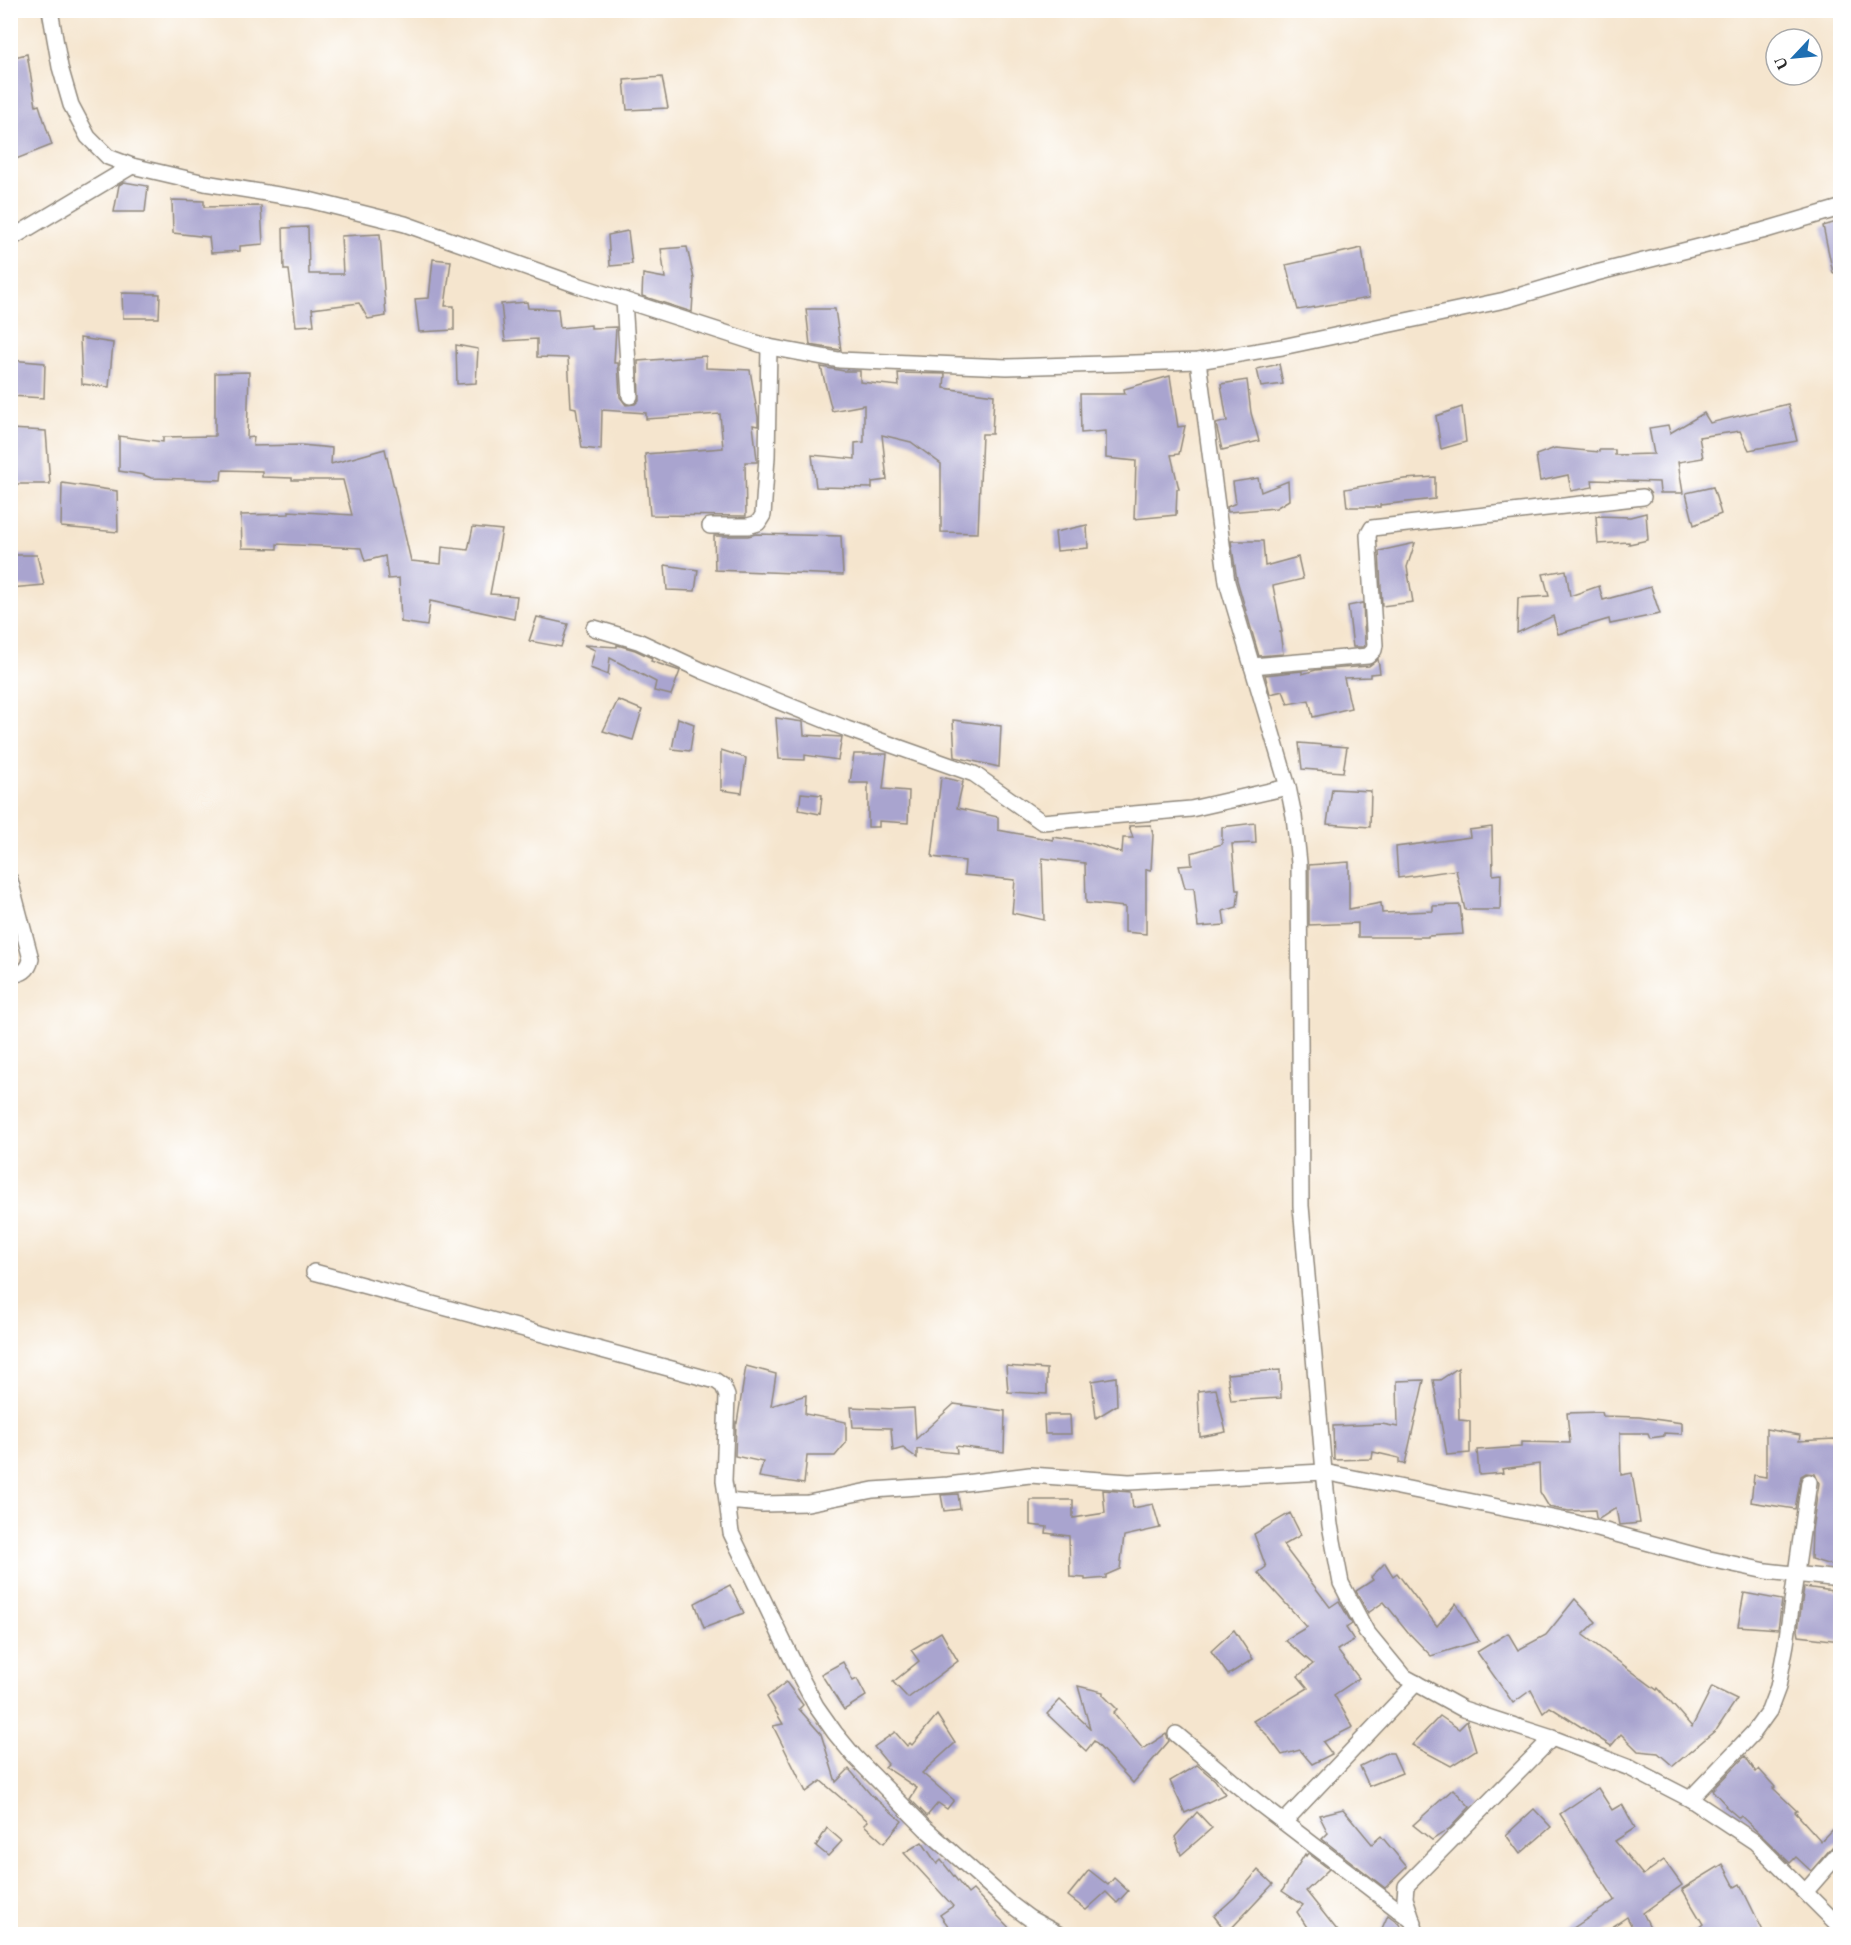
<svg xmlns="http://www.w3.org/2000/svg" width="1851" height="1945" font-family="'EB Garamond',serif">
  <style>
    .building { fill: #a9a4cf }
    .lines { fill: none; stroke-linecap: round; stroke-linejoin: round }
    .street-casing { stroke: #90887c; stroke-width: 18 }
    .street { stroke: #fff; stroke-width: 15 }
  </style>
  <rect width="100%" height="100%" fill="#fff"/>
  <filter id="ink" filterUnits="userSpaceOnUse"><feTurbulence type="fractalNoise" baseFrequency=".0167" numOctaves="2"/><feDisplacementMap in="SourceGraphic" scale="12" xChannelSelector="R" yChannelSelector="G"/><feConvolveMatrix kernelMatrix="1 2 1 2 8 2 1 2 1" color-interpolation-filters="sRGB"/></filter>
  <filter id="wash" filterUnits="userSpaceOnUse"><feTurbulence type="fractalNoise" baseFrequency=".008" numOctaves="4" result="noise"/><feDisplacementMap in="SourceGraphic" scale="24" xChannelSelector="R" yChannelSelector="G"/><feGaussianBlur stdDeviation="1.35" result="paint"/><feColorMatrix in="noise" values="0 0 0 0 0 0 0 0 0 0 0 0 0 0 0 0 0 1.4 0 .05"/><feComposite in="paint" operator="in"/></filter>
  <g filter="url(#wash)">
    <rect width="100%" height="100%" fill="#f5e5ce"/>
    <g id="blocks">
      <g class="building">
        <polygon points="27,54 36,106 39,105 52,145 11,161 10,58"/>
        <polygon points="662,77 668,108 627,110 624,80"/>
        <polygon points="124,182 148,186 145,212 114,212 119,185"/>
        <polygon points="172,200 204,201 204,207 261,206 263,244 240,246 240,251 211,253 209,237 173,233"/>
        <polygon points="1840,221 1840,272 1833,273 1823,226"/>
        <polygon points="308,227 309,274 343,274 341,236 380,234 386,316 368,319 359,303 312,309 314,325 296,326 289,270 284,270 283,228"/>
        <polygon points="628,231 632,264 610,266 608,235"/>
        <polygon points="687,247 694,279 692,312 642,296 643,274 665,278 661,249"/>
        <polygon points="1362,248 1369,298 1298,310 1286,265"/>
        <polygon points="433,259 451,261 445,306 454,306 454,330 419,332 415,299 429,298"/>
        <polygon points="122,293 160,294 159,318 123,318"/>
        <polygon points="527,302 528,308 558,309 560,328 591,325 591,328 616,327 614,363 618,363 620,397 626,405 635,404 639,400 638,361 706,356 706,368 750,370 758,417 758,426 753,425 757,459 757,462 745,462 746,516 650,515 645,454 723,448 720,414 646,419 646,413 602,410 601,450 582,448 576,408 571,407 568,358 537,357 537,339 505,341 501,304"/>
        <polygon points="806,309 835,309 841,350 810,345"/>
        <polygon points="80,338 113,343 109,387 82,384"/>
        <polygon points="456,345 478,349 476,383 457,384"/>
        <polygon points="10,360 45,363 44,398 10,396"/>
        <polygon points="1279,364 1283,384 1261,387 1257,369"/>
        <polygon points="821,367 844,371 860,371 860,382 899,386 898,373 945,374 944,388 994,395 992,434 982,434 978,533 941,532 941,464 911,442 882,435 887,480 872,482 872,488 816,487 812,455 855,459 855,443 864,442 864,405 832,411"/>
        <polygon points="249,372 247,438 254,437 253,446 301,445 332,448 331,464 385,449 411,561 441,564 442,547 468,550 473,527 502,530 490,594 517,596 514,619 430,601 427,626 401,622 399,578 388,579 385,556 365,561 361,548 277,544 277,549 242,548 241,515 289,514 289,511 352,515 343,480 292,480 292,478 262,477 262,471 222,470 221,480 151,478 144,475 119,471 119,436 163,442 163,437 215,436 215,373"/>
        <polygon points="1170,376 1178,427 1185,426 1179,454 1171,455 1179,489 1177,489 1176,515 1134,519 1136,461 1106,458 1106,431 1081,433 1080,394 1125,394 1124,389"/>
        <polygon points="1247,380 1251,413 1259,441 1222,450 1216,424 1227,421 1221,384"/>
        <polygon points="1788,404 1797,441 1749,450 1740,431 1699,437 1703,458 1678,462 1683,493 1660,493 1659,482 1592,480 1593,487 1571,491 1568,475 1540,481 1536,455 1555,448 1599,452 1599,450 1615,450 1615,455 1654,454 1649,428 1668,425 1670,433 1704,413 1710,423"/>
        <polygon points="1462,407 1466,442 1441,449 1436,416"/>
        <polygon points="10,429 46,431 50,484 10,484"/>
        <polygon points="1435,477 1435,499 1380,505 1380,507 1347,507 1345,489 1404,479"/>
        <polygon points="1258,478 1261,492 1288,481 1289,500 1276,508 1228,512 1227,507 1236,503 1233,482"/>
        <polygon points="62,483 117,491 118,532 61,527"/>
        <polygon points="1713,487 1721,514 1694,525 1686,493"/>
        <polygon points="1646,513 1648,540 1629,544 1629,542 1598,544 1596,516 1630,517"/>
        <polygon points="1087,525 1088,548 1057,551 1055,532"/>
        <polygon points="756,534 841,536 843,575 715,570 714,536 748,536"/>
        <polygon points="1231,541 1263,541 1265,566 1298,557 1303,579 1273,586 1282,632 1280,632 1283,654 1259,656 1237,580"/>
        <polygon points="1415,543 1407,567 1413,602 1382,606 1379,551"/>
        <polygon points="10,555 37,555 44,585 10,588"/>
        <polygon points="665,565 698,570 695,591 667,590"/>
        <polygon points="1566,570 1570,596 1599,586 1603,600 1651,587 1660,614 1610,624 1609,619 1558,634 1553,616 1517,633 1518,598 1549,596 1543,574"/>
        <polygon points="1363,603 1365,644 1364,647 1353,647 1348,606"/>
        <polygon points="537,617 568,624 561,647 529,641"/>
        <polygon points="584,645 617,647 617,645 635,650 652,658 651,661 680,671 671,695 654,691 656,682 610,658 608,675 590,668 595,650"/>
        <polygon points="1378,659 1380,673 1370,674 1370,677 1344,678 1351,708 1313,717 1309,700 1288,704 1283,691 1270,694 1265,675 1302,671 1302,674 1316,670 1369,666"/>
        <polygon points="618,700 642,710 633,740 603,731"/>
        <polygon points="678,718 694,724 690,751 672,749"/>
        <polygon points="776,718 803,722 804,735 842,737 838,760 805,755 805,760 779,759"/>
        <polygon points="953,720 1001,726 999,767 955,757"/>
        <polygon points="1299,743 1347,747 1343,772 1302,769"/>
        <polygon points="721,750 746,758 742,793 721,790"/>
        <polygon points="854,754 887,754 883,789 909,791 908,823 879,821 879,827 868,827 868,783 850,783"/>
        <polygon points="941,777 963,782 957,808 998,817 998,830 1053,840 1053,837 1090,843 1122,853 1123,838 1133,838 1129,826 1151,825 1153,835 1151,870 1146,869 1146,934 1125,932 1125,907 1086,903 1085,863 1042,858 1044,920 1012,913 1015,880 964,875 965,861 932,857"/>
        <polygon points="1332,789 1371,791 1370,827 1327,824"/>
        <polygon points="801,793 822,795 820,814 799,810"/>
        <polygon points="1255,823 1256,843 1232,844 1236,890 1239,890 1237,907 1223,911 1225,925 1198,927 1194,888 1185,888 1179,866 1192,865 1191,853 1222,844 1222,827"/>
        <polygon points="1492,827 1493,875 1501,874 1500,910 1465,910 1456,870 1398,878 1396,847 1470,837 1469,830"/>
        <polygon points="1349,862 1349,909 1381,903 1382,913 1433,911 1433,906 1460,905 1463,934 1428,936 1428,937 1358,937 1358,923 1309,925 1309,865"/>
        <polygon points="746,1366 776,1374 771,1406 806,1395 805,1414 846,1422 846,1443 835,1456 807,1456 804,1484 759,1477 763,1462 735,1456 736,1422 737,1423"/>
        <polygon points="1006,1366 1047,1369 1047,1394 1008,1392"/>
        <polygon points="1458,1368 1459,1420 1470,1421 1470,1453 1447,1455 1433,1380 1440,1380"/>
        <polygon points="1280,1370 1281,1398 1231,1401 1227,1374"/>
        <polygon points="1116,1377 1117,1405 1096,1418 1092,1381"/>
        <polygon points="1424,1380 1405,1464 1399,1463 1399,1458 1373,1452 1372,1459 1334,1460 1333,1426 1382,1424 1398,1427 1397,1381"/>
        <polygon points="1216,1389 1226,1432 1200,1437 1198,1391"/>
        <polygon points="954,1404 1005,1411 1004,1452 956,1446 957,1453 917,1449 917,1458 903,1448 893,1451 891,1428 853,1427 851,1407 894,1409 914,1408 916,1439"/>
        <polygon points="1602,1412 1603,1416 1639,1417 1682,1423 1682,1434 1664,1433 1664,1436 1650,1438 1648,1433 1620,1433 1621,1475 1632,1473 1640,1523 1619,1525 1616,1508 1599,1519 1596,1518 1595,1510 1569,1511 1549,1507 1540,1492 1539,1464 1502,1469 1503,1473 1479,1475 1477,1450 1521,1447 1521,1442 1570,1443 1567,1413"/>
        <polygon points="1044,1415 1070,1415 1071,1434 1045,1434"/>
        <polygon points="1766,1429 1800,1435 1799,1441 1834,1439 1840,1441 1840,1568 1811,1559 1812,1530 1819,1483 1815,1474 1806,1473 1801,1476 1795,1509 1751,1502 1754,1475 1766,1477"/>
        <polygon points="1103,1490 1131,1492 1133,1508 1153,1504 1160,1528 1124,1536 1120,1569 1106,1575 1106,1578 1085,1580 1085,1578 1070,1577 1069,1536 1046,1533 1047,1527 1030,1525 1030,1500 1073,1500 1073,1518 1105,1513"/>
        <polygon points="958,1494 960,1509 944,1511 941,1495"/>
        <polygon points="1290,1513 1301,1535 1283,1545 1330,1607 1339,1601 1352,1624 1346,1628 1354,1640 1337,1650 1359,1678 1334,1695 1353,1727 1323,1742 1332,1754 1312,1764 1300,1750 1282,1755 1268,1736 1253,1721 1308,1688 1298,1676 1313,1664 1285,1640 1307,1627 1258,1573 1266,1567 1254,1534"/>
        <polygon points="1385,1563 1393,1576 1397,1573 1437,1626 1456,1603 1479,1641 1431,1656 1408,1632 1384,1602 1368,1613 1356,1591 1373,1580 1371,1577"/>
        <polygon points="730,1585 744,1613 704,1628 695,1603"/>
        <polygon points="1804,1587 1840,1592 1840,1641 1799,1636 1798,1630"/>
        <polygon points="1744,1593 1782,1600 1778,1629 1738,1626"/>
        <polygon points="1575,1599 1596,1622 1583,1635 1657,1690 1658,1688 1692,1727 1712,1687 1737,1699 1717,1729 1673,1766 1658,1753 1638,1751 1621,1734 1611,1746 1550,1707 1543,1713 1531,1690 1513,1703 1477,1652 1508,1633 1518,1650 1546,1635"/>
        <polygon points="1234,1630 1253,1659 1228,1675 1211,1651"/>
        <polygon points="941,1632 958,1661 908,1698 893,1682 919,1661 911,1650"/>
        <polygon points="843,1662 853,1681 857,1679 866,1696 844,1710 821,1674"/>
        <polygon points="786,1682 803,1705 799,1709 821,1734 836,1782 849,1769 871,1795 902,1821 884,1843 864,1825 868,1821 821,1781 806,1792 773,1726 783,1724 767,1697"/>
        <polygon points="1078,1686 1103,1692 1103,1695 1117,1709 1113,1713 1143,1749 1166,1734 1169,1741 1133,1783 1094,1741 1086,1751 1047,1714 1060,1700 1090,1728"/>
        <polygon points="937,1715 955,1743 922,1773 954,1800 947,1809 938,1803 927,1816 910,1799 917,1788 885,1767 888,1764 874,1747 895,1732 907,1746 910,1743 912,1745"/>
        <polygon points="1440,1716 1459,1729 1467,1721 1476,1750 1451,1766 1412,1745"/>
        <polygon points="1387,1753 1393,1753 1402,1773 1369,1786 1360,1766"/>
        <polygon points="1745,1756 1756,1772 1759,1769 1775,1787 1773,1788 1797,1811 1795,1812 1821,1841 1840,1821 1840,1842 1833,1846 1811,1871 1796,1857 1790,1863 1741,1816 1739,1818 1725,1806 1726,1805 1712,1790"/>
        <polygon points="1197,1765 1215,1780 1225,1794 1185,1813 1170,1781"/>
        <polygon points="1598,1788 1612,1810 1622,1804 1635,1828 1615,1841 1643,1875 1664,1860 1682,1885 1643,1913 1654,1935 1636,1935 1627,1917 1600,1935 1563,1935 1615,1900 1560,1814"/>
        <polygon points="1453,1789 1470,1807 1450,1828 1432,1840 1413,1825"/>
        <polygon points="1343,1809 1372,1844 1381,1836 1407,1867 1385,1888 1322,1839 1328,1833 1319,1815"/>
        <polygon points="1534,1809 1551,1827 1520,1854 1506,1835"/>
        <polygon points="1197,1812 1212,1828 1181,1855 1175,1837"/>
        <polygon points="827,1828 842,1841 828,1856 816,1846"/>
        <polygon points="922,1842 937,1864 941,1860 968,1894 973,1890 1016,1935 955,1935 940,1915 953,1906 904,1853"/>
        <polygon points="1308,1853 1329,1869 1306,1891 1341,1935 1312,1935 1297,1912 1303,1905 1282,1891 1305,1854 1306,1856"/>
        <polygon points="1723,1864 1735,1887 1740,1884 1765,1935 1690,1935 1703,1924 1682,1889"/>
        <polygon points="1089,1870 1108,1885 1114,1878 1128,1891 1117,1903 1106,1892 1086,1910 1068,1896"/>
        <polygon points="1258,1870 1273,1884 1227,1933 1214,1916 1235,1897"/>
        <polygon points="1388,1915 1396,1921 1405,1931 1405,1935 1379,1935"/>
      </g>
    </g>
  </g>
  <g filter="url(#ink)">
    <use href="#blocks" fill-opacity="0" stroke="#90887c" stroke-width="1.5"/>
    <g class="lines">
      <defs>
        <g id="street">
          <polyline points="50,10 60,67 71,105 88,137 108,157 132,166 205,183 309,200 405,224 577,285 769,347 839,360 1007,367 1198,361 1282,347 1505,300 1596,273 1762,231 1840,208"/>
          <polyline points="10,239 132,166"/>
          <polyline points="624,300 630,396"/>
          <polyline points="1198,361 1227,582 1288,787 1294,816 1299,863 1301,1206 1324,1472 1330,1525 1341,1583 1366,1631 1403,1676 1463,1709 1552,1738 1630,1768 1690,1799 1755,1842 1840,1927"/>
          <polyline points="710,526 748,526 758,523 763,515 767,457 769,347"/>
          <polyline points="594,628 638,641 703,671 847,729 974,774 1042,822 1191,809 1288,787"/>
          <polyline points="1252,666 1368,656 1374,650 1375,645 1368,535 1372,528 1643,497"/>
          <path d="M 10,880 L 31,959 C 29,970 22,975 10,974"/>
          <polyline points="314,1272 716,1381 723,1386 727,1396 724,1481 727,1501"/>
          <polyline points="1176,1734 1256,1801 1414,1922"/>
          <polyline points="1690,1799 1754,1732 1769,1711 1778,1687 1786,1644 1809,1482"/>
          <polyline points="1284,1822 1416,1683"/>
          <polyline points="1806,1891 1840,1852"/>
          <polyline points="1058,1934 1029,1918 1009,1903 926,1829 854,1756 835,1733 816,1706 801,1678 731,1533 727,1501 762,1504 808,1503 873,1490 948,1485 1030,1475 1129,1482 1324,1472 1572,1522 1705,1558 1766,1571 1840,1579"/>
          <polyline points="1414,1934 1416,1932 1405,1898 1406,1886 1552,1738"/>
        </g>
      </defs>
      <use href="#street" class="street-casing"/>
      <use href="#street" class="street"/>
    </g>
  </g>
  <rect width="1851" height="1945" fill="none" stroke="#fff" stroke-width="36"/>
  <g transform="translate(1794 57) rotate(244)"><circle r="28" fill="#ffffff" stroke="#aaaaaa" stroke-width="1.5"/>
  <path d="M0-4.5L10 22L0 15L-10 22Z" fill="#1f6fb2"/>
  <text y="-9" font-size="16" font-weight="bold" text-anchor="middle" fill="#2b2b2b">U</text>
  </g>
</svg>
